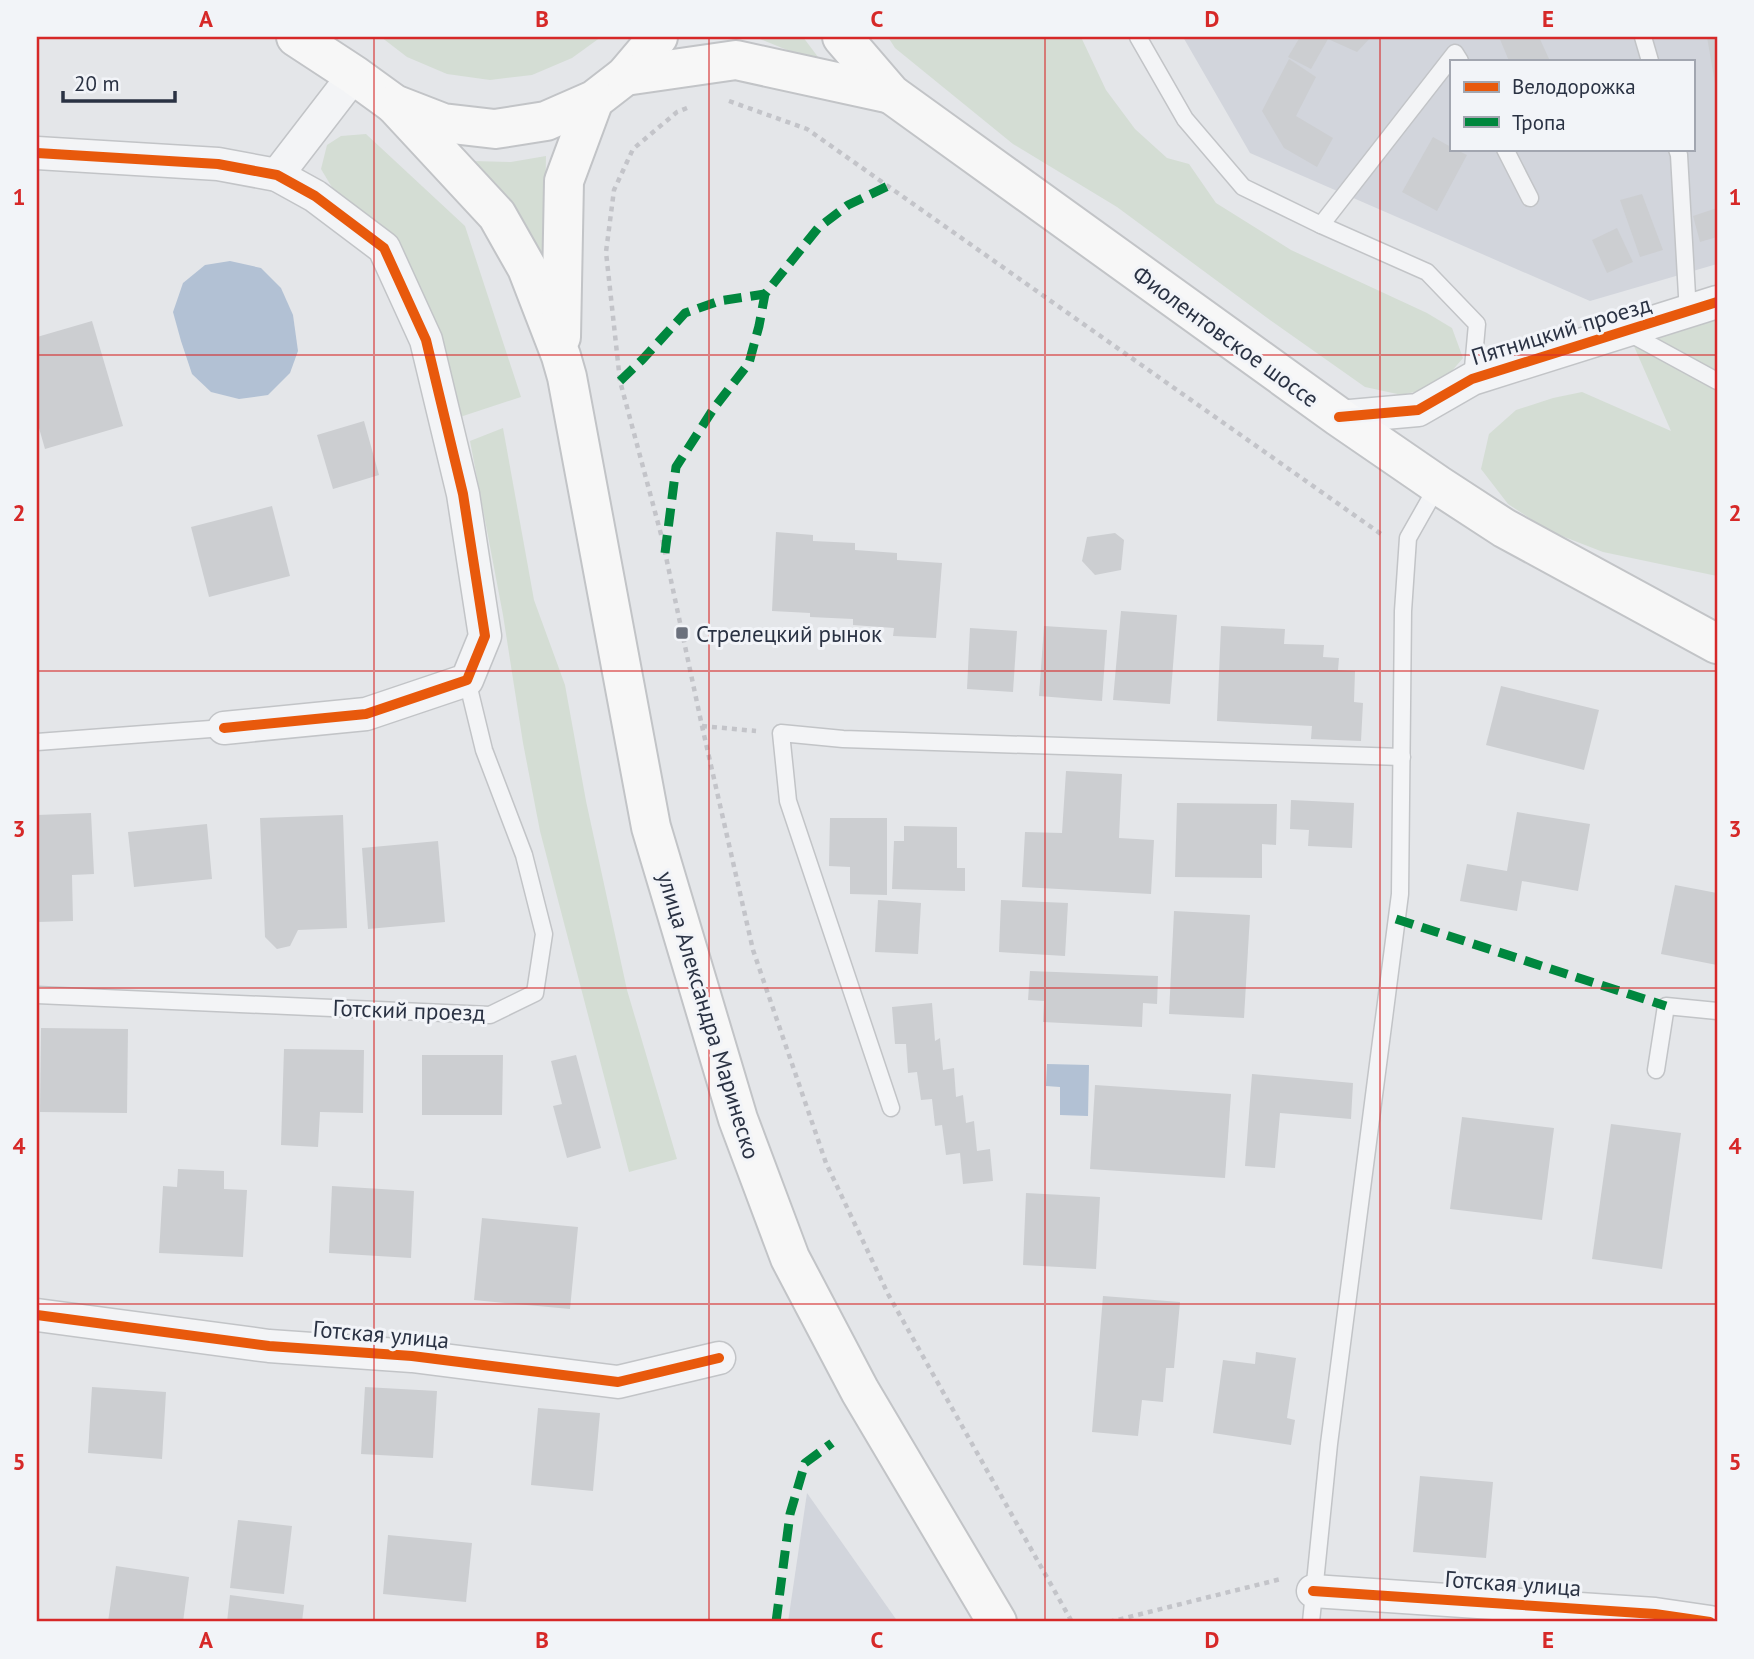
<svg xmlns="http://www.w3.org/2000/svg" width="1754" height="1659" font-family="'PT Sans',sans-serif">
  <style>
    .built { fill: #d2d5dc; fill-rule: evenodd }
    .green { fill: #d4ddd4 }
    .water { fill: #b2c1d4 }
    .building { fill: #ccced1 }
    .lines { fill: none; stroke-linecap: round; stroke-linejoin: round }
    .service-casing { stroke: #c2c4c7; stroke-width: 19 }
    .minor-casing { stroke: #c2c4c7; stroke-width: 35 }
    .secondary-casing { stroke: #c2c4c7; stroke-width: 42 }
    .path { stroke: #c3c4c9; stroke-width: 4.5; stroke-dasharray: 5 5; stroke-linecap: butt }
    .service { stroke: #f3f4f6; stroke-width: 16 }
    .minor { stroke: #f3f4f6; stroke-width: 32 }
    .secondary { stroke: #f7f7f7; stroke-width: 38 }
    .quiet { stroke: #00873e; stroke-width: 9; stroke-dasharray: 18 9; stroke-linecap: butt }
    .cycleway-casing { stroke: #f2f4f8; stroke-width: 15 }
    .cycleway { stroke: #e8590c; stroke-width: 10 }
    .grid { fill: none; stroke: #d62828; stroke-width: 2; stroke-opacity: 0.55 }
    .poi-dot { fill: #6b717d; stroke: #f2f4f8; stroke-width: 2.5 }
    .labels { text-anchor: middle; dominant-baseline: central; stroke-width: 6; stroke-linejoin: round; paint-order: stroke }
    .street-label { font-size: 23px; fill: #2a3243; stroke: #f2f4f8 }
    .poi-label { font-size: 23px; fill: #2a3243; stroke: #f2f4f8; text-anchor: start }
    .neatline { fill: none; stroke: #d62828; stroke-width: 2.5 }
    .grid-label { font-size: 23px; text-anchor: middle; font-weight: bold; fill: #d62828 }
  </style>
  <rect width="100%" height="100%" fill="#e4e6e9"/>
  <g class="built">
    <path d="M 1183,37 L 1717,37 L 1717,264 L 1590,301 L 1250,153 ZM 1451,61 L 1693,61 L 1693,149 L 1451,149 Z"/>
    <polygon points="807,1493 898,1622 788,1622"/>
  </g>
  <g class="green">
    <polygon points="381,37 601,37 572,58 532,75 490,80 447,74 407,57"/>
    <polygon points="755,37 803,37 824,65"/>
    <polygon points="888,37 1081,37 1106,90 1135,129 1167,158 1189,164 1216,203 1291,250 1427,313 1452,328 1463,358 1439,386 1402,395 1365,387 1270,320 1117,207 1013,144 895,48"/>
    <polygon points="366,134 465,226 521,397 457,418 404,258 336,194 321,169 327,145 341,136"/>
    <polygon points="546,156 544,258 472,161 511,162"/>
    <polygon points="1717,313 1717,576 1603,552 1549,531 1508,504 1481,469 1489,434 1516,410 1553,398 1582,392 1671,431 1633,344"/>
    <polygon points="503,428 534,600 565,685 586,801 627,990 677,1159 629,1172 540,831 523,743 503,615 470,441"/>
  </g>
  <g class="water">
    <polygon points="230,261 261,268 281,288 293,315 298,351 290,373 268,395 239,399 211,392 192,374 181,341 173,312 183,283 205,265"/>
    <polygon points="1047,1064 1089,1065 1088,1116 1060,1115 1060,1087 1046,1086"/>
  </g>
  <g class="building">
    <polygon points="1300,37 1371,37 1357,52 1328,39 1311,69 1288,57"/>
    <polygon points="1499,37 1539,37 1550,61 1509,61"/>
    <polygon points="1707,37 1717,37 1717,89 1716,89"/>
    <polygon points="1289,59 1316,77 1296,116 1333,138 1317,167 1284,148 1262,111"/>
    <polygon points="1433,137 1451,147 1451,149 1455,149 1467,155 1437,211 1402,192"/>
    <polygon points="1642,194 1663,250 1640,257 1620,200"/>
    <polygon points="1717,208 1717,237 1700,242 1693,216"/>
    <polygon points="1617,228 1633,262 1607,273 1592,240"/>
    <polygon points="92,321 123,426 45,449 37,421 37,337"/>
    <polygon points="364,421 379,475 333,489 317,435"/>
    <polygon points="272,506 290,576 209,597 191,527"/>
    <polygon points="776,532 813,535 813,541 855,543 855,550 897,553 897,560 942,563 936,638 893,636 894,628 853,625 853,619 810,617 810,613 772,611"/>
    <polygon points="1115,533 1124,540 1121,570 1095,575 1082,561 1087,537"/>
    <polygon points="1121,611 1177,615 1170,704 1113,700"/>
    <polygon points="1044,626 1107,630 1102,701 1039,696"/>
    <polygon points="1221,626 1285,629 1284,644 1324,645 1323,657 1339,658 1338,670 1355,671 1354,702 1363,703 1361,741 1311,739 1312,726 1217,721"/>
    <polygon points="970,628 1017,631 1013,692 967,689"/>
    <polygon points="1501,686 1599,710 1584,770 1486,745"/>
    <polygon points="1066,771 1122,774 1119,838 1154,840 1151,894 1022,887 1025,832 1062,833"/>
    <polygon points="1291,800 1354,803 1352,848 1308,846 1309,830 1290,829"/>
    <polygon points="1177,803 1277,804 1276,845 1262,844 1262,878 1175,877"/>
    <polygon points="1517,812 1590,824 1578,891 1522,881 1517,911 1460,901 1467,864 1507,871"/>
    <polygon points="91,813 94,874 72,875 73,921 37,922 37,815"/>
    <polygon points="343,815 347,928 298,930 290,946 277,949 265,937 260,818"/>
    <polygon points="830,818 887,818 887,895 850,894 850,867 829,866"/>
    <polygon points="207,824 212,879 134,887 128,832"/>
    <polygon points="904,826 957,827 957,868 965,868 965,891 892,889 894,841 904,841"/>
    <polygon points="438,841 445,922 368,929 362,848"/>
    <polygon points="1675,885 1717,893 1717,965 1661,954"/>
    <polygon points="878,900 921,903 918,954 875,952"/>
    <polygon points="1001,900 1068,903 1065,956 999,952"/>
    <polygon points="1174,911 1250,915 1244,1018 1169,1014"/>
    <polygon points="1030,971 1158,976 1157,1004 1143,1003 1142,1027 1043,1022 1044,1001 1028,1000"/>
    <polygon points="932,1003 935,1041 940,1038 943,1070 954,1068 956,1097 963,1095 966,1123 974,1121 977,1151 990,1149 993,1181 963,1184 960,1153 946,1155 942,1125 935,1126 932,1099 921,1100 917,1072 908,1073 906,1044 895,1044 892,1007"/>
    <polygon points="41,1028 128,1029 127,1113 40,1112"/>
    <polygon points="284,1049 364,1050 363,1113 320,1112 318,1147 281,1145"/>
    <polygon points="422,1055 503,1055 502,1115 422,1115"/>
    <polygon points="576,1055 601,1148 567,1158 553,1106 562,1104 551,1061"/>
    <polygon points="1252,1074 1353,1083 1351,1119 1280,1113 1275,1168 1245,1166"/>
    <polygon points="1095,1085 1231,1094 1225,1178 1090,1169"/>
    <polygon points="1462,1117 1554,1128 1542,1220 1450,1209"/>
    <polygon points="1611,1124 1681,1133 1662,1269 1592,1259"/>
    <polygon points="178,1169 224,1171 224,1189 247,1190 243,1257 159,1253 163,1186 177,1187"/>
    <polygon points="332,1186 414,1191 411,1258 329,1253"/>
    <polygon points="1026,1193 1100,1197 1096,1269 1023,1265"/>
    <polygon points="482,1218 578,1227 570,1309 474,1300"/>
    <polygon points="1103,1296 1180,1302 1174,1368 1166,1368 1163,1402 1142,1400 1138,1436 1092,1432"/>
    <polygon points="1256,1352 1296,1358 1287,1418 1295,1420 1291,1445 1213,1433 1223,1360 1255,1364"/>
    <polygon points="92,1387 166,1392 162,1459 88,1453"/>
    <polygon points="365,1387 437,1391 433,1458 361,1454"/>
    <polygon points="538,1408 600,1413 593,1491 531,1485"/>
    <polygon points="1420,1476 1493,1482 1486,1558 1413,1552"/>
    <polygon points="238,1520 292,1526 284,1594 230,1588"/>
    <polygon points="388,1535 472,1543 466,1602 383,1594"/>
    <polygon points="116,1566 189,1577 183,1622 108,1622"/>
    <polygon points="230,1595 304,1605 302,1622 227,1622"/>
  </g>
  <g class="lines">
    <defs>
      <g id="service">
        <polyline points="1138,37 1185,119 1243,187 1321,225 1427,272 1477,324 1472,379"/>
        <polyline points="1643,37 1650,61"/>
        <polyline points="1505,149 1530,198"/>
        <polyline points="1677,149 1679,155 1688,313"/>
        <polyline points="1321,225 1455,53 1460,61"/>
        <polyline points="1627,332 1717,381"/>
        <polyline points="37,742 224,728"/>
        <polyline points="37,995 490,1015 535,993 544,934 524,855 484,750 467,680"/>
        <polyline points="1656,1070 1666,1006 1717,1011"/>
        <polyline points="891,1108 788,801 781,733 843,739 1402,757"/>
        <polyline points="1311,1622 1329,1444 1400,894 1403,611 1408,538 1438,485"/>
      </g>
      <g id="minor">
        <polyline points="37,153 218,164 277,175 315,196 384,248 426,340 463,494 485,636 467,680 366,714 224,728"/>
        <polyline points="277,175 354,75"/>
        <polyline points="1339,417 1418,410 1472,379 1717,302"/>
        <polyline points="37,1315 269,1346 412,1356 618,1382 719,1358"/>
        <polyline points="1313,1591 1655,1614 1710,1622"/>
      </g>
      <g id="secondary">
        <polyline points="296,37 354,75 394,104 443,123 495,129 546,121 594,100 625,76 658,37"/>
        <polyline points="842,37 891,94 1339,417 1438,485 1504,528 1717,644"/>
        <polyline points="625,76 736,60 891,94"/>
        <polyline points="394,104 497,215 527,268 561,356 567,377 651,827 738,1119 790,1258 860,1391 997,1622"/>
        <polyline points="561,337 564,181 594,100"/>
      </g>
    </defs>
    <use href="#service" class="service-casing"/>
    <use href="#minor" class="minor-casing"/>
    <use href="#secondary" class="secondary-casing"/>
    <g class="path">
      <polyline points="729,101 807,129 1381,534"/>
      <polyline points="687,108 677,112 633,149 614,190 606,252 620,381 662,538 702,726 753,950 826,1163 888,1294 1072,1622"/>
      <polyline points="702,726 756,731"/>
      <polyline points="1109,1622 1281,1579"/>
    </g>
    <use href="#service" class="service"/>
    <use href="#minor" class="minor"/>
    <use href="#secondary" class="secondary"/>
    <g class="quiet">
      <polyline points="620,381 642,360 685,313 719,301 765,294"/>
      <polyline points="665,553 676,467 714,408 749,363 759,326 765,294 818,228 848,205 888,186"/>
      <polyline points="1396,919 1666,1006"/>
      <polyline points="776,1622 790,1514 805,1463 832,1443"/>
    </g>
    <defs>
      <g id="cycleway">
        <polyline points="37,153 218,164 277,175 315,196 384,248 426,340 463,494 485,636 467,680 366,714 224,728"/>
        <polyline points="1339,417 1418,410 1472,379 1717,302"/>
        <polyline points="37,1315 269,1346 412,1356 618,1382 719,1358"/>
        <polyline points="1313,1591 1655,1614 1710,1622"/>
      </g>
    </defs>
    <use href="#cycleway" class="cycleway-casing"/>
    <use href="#cycleway" class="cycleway"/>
  </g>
  <path class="grid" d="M 374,37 L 374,1622M 709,37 L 709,1622M 1045,37 L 1045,1622M 1380,37 L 1380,1622M 37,355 L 1717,355M 37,671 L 1717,671M 37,988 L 1717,988M 37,1304 L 1717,1304"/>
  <rect class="poi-dot" x="675" y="626" width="14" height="14" rx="3.5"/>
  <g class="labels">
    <g class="street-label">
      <text transform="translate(1561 330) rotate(-17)">Пятницкий проезд</text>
      <text transform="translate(1226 336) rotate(36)">Фиолентовское шоссе</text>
      <text transform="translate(409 1010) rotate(2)">Готский проезд</text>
      <text transform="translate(709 1015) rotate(73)">улица Александра Маринеско</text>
      <text transform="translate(381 1334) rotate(5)">Готская улица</text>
      <text transform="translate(1513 1583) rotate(4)">Готская улица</text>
    </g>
    <g class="poi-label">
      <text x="696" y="633">Стрелецкий рынок</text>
    </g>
  </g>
  <rect width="1754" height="1659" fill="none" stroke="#f2f4f8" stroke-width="77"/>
  <rect x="1450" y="60" width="245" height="91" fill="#f2f4f8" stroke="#a2a6b0" stroke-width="2"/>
  <rect x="1464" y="82" width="35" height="10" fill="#e8590c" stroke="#a2a6b0" stroke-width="2"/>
  <text x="1512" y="94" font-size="21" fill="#2a3243">Велодорожка</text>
  <rect x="1464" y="117" width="35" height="10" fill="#00873e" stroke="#a2a6b0" stroke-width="2"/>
  <text x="1512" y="130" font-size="21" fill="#2a3243">Тропа</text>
  <path d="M63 91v10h112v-10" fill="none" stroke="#2a3243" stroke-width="3.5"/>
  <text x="74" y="91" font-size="21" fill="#2a3243" stroke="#f2f4f8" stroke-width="5" paint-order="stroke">20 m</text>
  <rect x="38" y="38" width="1678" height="1582" class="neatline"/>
  <g class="grid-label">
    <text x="206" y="27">A</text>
    <text x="542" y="27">B</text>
    <text x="877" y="27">C</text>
    <text x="1212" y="27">D</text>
    <text x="1548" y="27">E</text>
    <text x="19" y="205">1</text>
    <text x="1735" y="205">1</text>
    <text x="19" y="521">2</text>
    <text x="1735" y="521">2</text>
    <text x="19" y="837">3</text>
    <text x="1735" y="837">3</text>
    <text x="19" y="1154">4</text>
    <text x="1735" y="1154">4</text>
    <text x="19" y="1470">5</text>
    <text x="1735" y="1470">5</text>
    <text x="206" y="1648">A</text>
    <text x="542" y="1648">B</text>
    <text x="877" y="1648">C</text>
    <text x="1212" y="1648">D</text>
    <text x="1548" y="1648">E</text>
  </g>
</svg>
